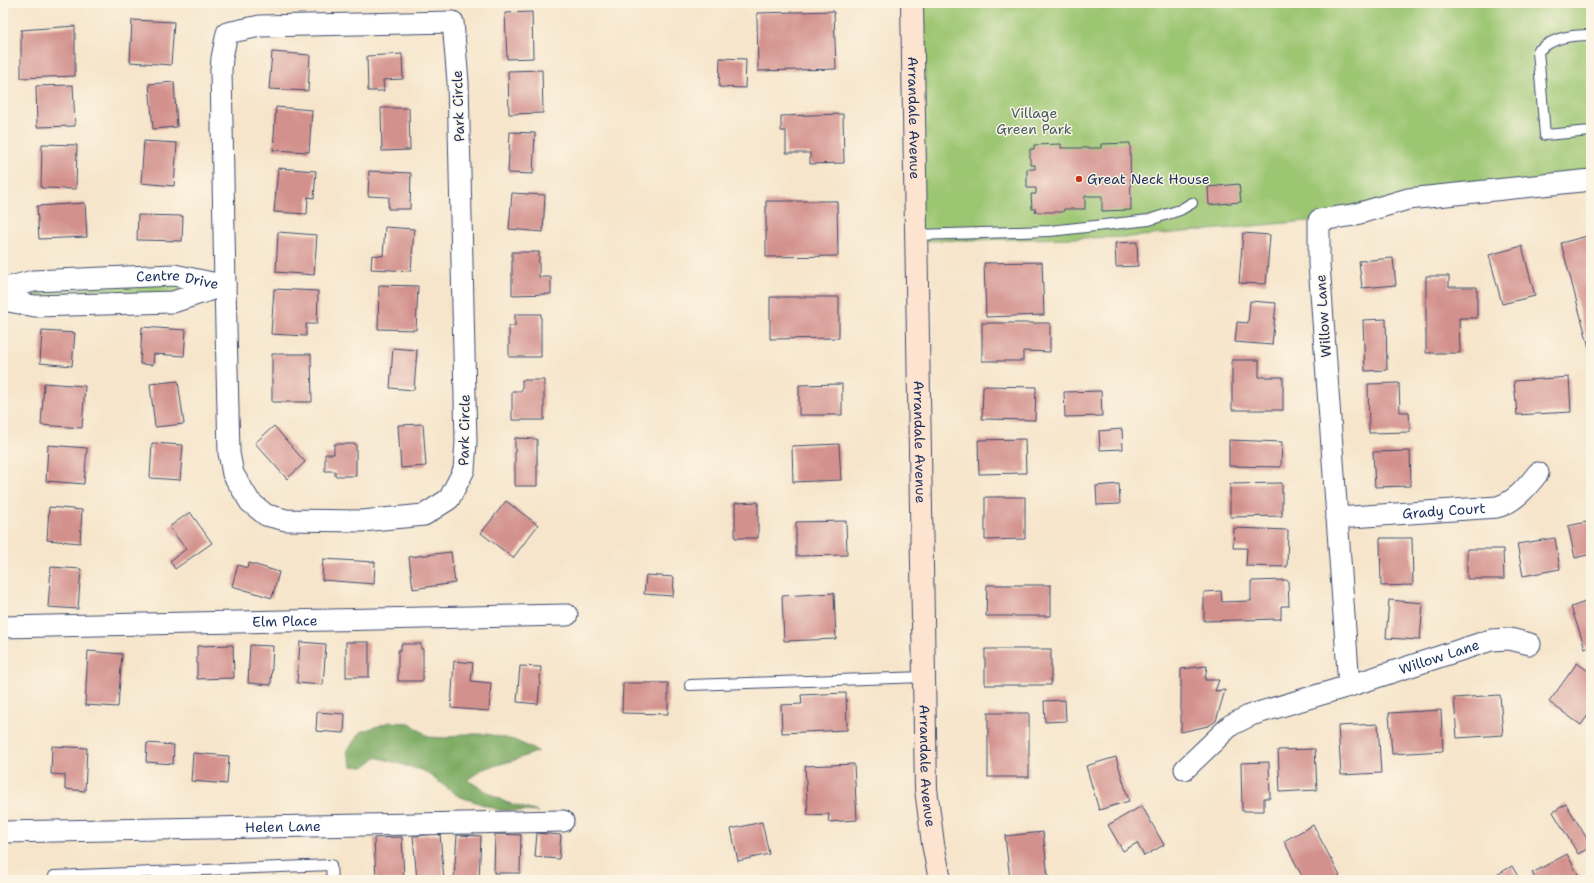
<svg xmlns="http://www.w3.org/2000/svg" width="1594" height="883" font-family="'Shantell Sans',sans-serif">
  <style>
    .green { fill: #9cc672; stroke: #5c7a68 }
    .forest { fill: #7dab64; stroke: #4c6d61 }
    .building { fill: #d3918d }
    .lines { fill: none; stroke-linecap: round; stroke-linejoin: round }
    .lane-casing { stroke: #3c4a6e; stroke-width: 12 }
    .street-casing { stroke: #3c4a6e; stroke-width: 23 }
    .secondary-casing { stroke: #3c4a6e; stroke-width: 24 }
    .lane { stroke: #fff; stroke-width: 10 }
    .street { stroke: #fff; stroke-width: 21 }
    .secondary { stroke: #fde4d0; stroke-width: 22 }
    .poi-dot { fill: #c8321e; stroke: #fcf5e5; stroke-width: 1.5 }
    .labels { text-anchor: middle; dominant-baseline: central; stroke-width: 3; stroke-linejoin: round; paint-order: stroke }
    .street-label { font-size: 14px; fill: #1b2f5e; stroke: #fcf5e5 }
    .park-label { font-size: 14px; fill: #425c64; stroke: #fcf5e5 }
    .poi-label { font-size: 14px; fill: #1b2f5e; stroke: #fcf5e5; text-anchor: start }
  </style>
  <rect width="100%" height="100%" fill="#fcf5e5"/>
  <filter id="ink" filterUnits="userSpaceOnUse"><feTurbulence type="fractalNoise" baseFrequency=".025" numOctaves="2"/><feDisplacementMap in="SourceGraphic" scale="8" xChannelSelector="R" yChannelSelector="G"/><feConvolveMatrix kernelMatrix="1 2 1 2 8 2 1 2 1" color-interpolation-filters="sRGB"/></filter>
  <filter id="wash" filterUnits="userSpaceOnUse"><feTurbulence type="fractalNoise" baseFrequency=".012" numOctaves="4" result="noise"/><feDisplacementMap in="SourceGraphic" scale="16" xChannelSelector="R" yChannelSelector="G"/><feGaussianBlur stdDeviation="0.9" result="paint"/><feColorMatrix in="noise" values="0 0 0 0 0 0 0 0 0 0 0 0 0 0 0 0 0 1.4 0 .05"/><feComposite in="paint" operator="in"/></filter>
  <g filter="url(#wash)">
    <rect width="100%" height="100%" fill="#f6e5cb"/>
    <g class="green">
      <polygon points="912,3 1591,3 1591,181 1319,220 1130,237 916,241"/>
      <polygon points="175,280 209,286 171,296 34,300 3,294"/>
    </g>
    <polygon class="forest" points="390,722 410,723 429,737 446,738 462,734 487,734 514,740 538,751 515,760 483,769 467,780 505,802 538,812 499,810 458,796 424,771 376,757 364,767 352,766 347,751 360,732"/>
    <g id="blocks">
      <g class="building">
        <polygon points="834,11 836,69 758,71 757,13"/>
        <polygon points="532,12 533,58 507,59 505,13"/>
        <polygon points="132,20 174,22 171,65 130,62"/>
        <polygon points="75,26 75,76 21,78 21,30"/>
        <polygon points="272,52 310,55 308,91 269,89"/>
        <polygon points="402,54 403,79 383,80 384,91 368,91 367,56"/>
        <polygon points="720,58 746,59 745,88 719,87"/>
        <polygon points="542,70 543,113 509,114 508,71"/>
        <polygon points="174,82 177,127 153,129 149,84"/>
        <polygon points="73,85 75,126 37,127 36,86"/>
        <polygon points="276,107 312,110 309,152 273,150"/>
        <polygon points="381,108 409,108 410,150 382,151"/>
        <polygon points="843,114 844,163 810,164 810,153 786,153 786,131 781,131 781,116"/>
        <polygon points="510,132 535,133 533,174 508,173"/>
        <polygon points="144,141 177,143 174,186 141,183"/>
        <polygon points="1130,143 1131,210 1102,211 1102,196 1085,196 1085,209 1064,209 1063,212 1035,212 1036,209 1032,209 1031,194 1036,194 1036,188 1027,188 1027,169 1035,169 1035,165 1030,165 1030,149 1034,149 1034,145 1061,144 1061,148 1101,148 1101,144"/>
        <polygon points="42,144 77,145 76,189 41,188"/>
        <polygon points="278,168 316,171 314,198 308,197 307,214 274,212"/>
        <polygon points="369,171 411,173 410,209 388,209 389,197 368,196"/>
        <polygon points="1239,184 1241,202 1209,205 1208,187"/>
        <polygon points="512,193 545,195 543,232 509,229"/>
        <polygon points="766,201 837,201 838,256 766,257"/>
        <polygon points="85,203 87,237 39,239 37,206"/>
        <polygon points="138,215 183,216 182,241 137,240"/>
        <polygon points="385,227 414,229 411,271 371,269 372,255 383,256"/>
        <polygon points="278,232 317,235 314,275 276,272"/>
        <polygon points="1243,233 1270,235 1266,284 1239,283"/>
        <polygon points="1591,235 1591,355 1561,243"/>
        <polygon points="1137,242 1138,266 1116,267 1115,243"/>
        <polygon points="1522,246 1535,296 1502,304 1489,255"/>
        <polygon points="512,252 539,252 539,277 551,277 551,294 512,295"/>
        <polygon points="1393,258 1396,285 1362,288 1359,261"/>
        <polygon points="1042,262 1044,315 986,317 984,263"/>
        <polygon points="1426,276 1449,276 1449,287 1477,287 1477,318 1459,318 1460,353 1426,353"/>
        <polygon points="379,285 418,286 416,330 378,329"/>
        <polygon points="274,289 318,291 317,324 306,324 306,336 271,334"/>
        <polygon points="770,297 839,297 839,338 770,339"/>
        <polygon points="1250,301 1276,303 1272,345 1235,342 1237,322 1248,323"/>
        <polygon points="515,314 541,314 541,357 509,357 509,326 515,326"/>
        <polygon points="1386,319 1387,370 1365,371 1363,320"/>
        <polygon points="982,323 1050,323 1050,352 1023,351 1023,361 982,361"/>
        <polygon points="142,327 186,330 184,356 154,354 153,365 140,364"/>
        <polygon points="42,331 75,333 72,366 40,363"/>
        <polygon points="393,348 417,350 414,390 390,388"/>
        <polygon points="272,354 311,354 312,402 272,402"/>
        <polygon points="1232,360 1259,360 1259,377 1283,377 1283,410 1232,410"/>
        <polygon points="1569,377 1571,412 1517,415 1514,381"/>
        <polygon points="522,380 544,380 544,420 512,420 512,391 522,391"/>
        <polygon points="178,381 184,424 155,427 150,384"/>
        <polygon points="44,383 85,386 82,428 41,425"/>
        <polygon points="1399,383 1400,412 1409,412 1410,432 1369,433 1368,384"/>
        <polygon points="842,384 842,415 799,415 799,385"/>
        <polygon points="983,386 1036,387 1035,420 982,419"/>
        <polygon points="1101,391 1102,416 1065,417 1064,392"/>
        <polygon points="423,424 426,466 401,468 398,425"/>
        <polygon points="274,426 305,462 287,479 255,443"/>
        <polygon points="1122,429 1123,449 1100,450 1099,431"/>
        <polygon points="515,438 537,439 537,486 515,486"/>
        <polygon points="1025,439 1026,473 979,474 978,440"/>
        <polygon points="1229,440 1282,442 1281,467 1229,466"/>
        <polygon points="152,443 183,445 180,480 150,478"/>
        <polygon points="334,444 356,444 356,476 335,476 335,471 325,471 325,454 334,454"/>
        <polygon points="839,444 841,480 793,482 792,446"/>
        <polygon points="48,445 87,448 84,484 46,481"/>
        <polygon points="1410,451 1411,486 1375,487 1373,452"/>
        <polygon points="1282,483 1282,516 1230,517 1230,484"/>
        <polygon points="1119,484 1120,504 1097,505 1096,486"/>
        <polygon points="985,497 1025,497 1025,539 985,540"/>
        <polygon points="506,501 538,525 513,558 481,533"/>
        <polygon points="758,502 758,538 735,538 735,503"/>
        <polygon points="49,507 82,510 80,543 47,540"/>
        <polygon points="190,512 212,543 175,569 170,561 186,549 169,527"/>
        <polygon points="846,521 847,555 796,556 796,522"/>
        <polygon points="1591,521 1591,554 1575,558 1568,526"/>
        <polygon points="1234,528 1288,530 1287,567 1246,566 1247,548 1233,548"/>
        <polygon points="1380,538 1412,538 1413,585 1381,586"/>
        <polygon points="1555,538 1560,569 1523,576 1517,544"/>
        <polygon points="1467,549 1503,549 1504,579 1467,579"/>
        <polygon points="451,552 455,583 413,589 409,557"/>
        <polygon points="323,559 375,562 374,584 322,580"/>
        <polygon points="249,563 279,572 272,598 232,586 238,565 247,568"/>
        <polygon points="51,567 81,569 78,609 48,607"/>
        <polygon points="646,575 674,577 673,596 644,594"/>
        <polygon points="1288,580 1289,606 1281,606 1281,619 1204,621 1204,592 1221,591 1222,602 1251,601 1251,581"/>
        <polygon points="987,585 1051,585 1051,616 986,616"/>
        <polygon points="834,593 836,639 784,641 782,596"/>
        <polygon points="1389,600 1423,603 1420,640 1386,638"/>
        <polygon points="1591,600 1591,646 1585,648 1571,607"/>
        <polygon points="300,642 326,644 323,685 297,683"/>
        <rect x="346" y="642" width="23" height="35"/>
        <polygon points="401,644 421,644 421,649 423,649 423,681 398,681 398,650 401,650"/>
        <polygon points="233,645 234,678 197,679 197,646"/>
        <polygon points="250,645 273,646 271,685 248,683"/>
        <rect x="985" y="649" width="66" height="36"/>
        <polygon points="88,651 122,654 118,707 85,705"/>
        <polygon points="454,661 473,663 471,681 491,683 489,711 451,708"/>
        <polygon points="1577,663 1591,673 1591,711 1581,725 1549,702"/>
        <polygon points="520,666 541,667 538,704 517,702"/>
        <polygon points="1207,666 1205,680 1219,680 1215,691 1225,690 1216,721 1208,726 1181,732 1181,669"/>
        <polygon points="623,683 668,683 668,714 622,713"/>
        <polygon points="846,693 847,730 782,733 781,705 802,704 801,695"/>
        <polygon points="1500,695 1503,735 1457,738 1454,698"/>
        <polygon points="1065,700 1066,721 1045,722 1044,701"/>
        <polygon points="1441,710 1443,751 1392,754 1389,713"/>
        <polygon points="317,712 345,714 344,733 316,731"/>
        <rect x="988" y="713" width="41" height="64"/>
        <polygon points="1378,724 1381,773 1341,775 1338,726"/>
        <polygon points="147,743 174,745 173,764 146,762"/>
        <polygon points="52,746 87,748 85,791 65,789 65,775 51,774"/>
        <polygon points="1315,749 1317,790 1280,792 1278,750"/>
        <polygon points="193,753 229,756 227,784 191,781"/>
        <polygon points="1116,757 1129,801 1099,810 1086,766"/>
        <polygon points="1269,762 1270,798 1264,798 1264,811 1242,811 1241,763"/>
        <polygon points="854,764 857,820 828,822 829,814 808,815 805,766"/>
        <polygon points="1566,804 1591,845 1591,847 1578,854 1553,812"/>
        <polygon points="1142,806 1164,845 1144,856 1137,843 1123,851 1108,825"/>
        <polygon points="762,822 769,854 738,861 731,829"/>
        <polygon points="1313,825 1340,876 1333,880 1304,880 1284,841"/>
        <polygon points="1043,832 1048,877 1010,880 1005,836"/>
        <polygon points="537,833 561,835 559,859 535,857"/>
        <polygon points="440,834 444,880 417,880 413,836"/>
        <polygon points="495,834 521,835 520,873 494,873"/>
        <polygon points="457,835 481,836 479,880 454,878"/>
        <polygon points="402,837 404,880 376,880 374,838"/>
        <polygon points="1567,854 1581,880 1536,880 1532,873"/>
        <polygon points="1512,866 1520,880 1488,880"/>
      </g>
    </g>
  </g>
  <g filter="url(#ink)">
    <use href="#blocks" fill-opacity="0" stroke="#3c4a6e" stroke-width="1"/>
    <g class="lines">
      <defs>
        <g id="lane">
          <path d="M 1591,35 C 1570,35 1554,37 1538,51 L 1545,135 L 1591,131"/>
          <polyline points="916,235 1050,231 1149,220 1180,210 1192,203"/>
          <polyline points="690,685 924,677"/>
          <polyline points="54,880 54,876 331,865 332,880"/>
        </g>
        <g id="street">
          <polygon points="453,22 458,82 466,442 464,470 449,499 424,515 362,521 286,520 266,515 250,502 233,474 229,453 225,285 221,70 222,58 227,33 260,26"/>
          <path id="s1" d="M 3,289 L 33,281 L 174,275 L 222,285"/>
          <polyline points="3,300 35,306 173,302 225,285"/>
          <path id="s2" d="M 1337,518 L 1497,507 C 1515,502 1527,487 1538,473"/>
          <path id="s3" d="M 3,627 L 567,615"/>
          <polyline points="1349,686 1319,264 1319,220 1353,215 1408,199 1591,180"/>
          <path id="s4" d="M 1185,769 L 1231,725 L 1251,715 L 1349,686 L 1491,640 L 1510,639 L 1530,644"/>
          <path id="s5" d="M 3,832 L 563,821"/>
        </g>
        <g id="secondary">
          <path id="s6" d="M 912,3 L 926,789 L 933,844 L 940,880"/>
        </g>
      </defs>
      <use href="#lane" class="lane-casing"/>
      <use href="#street" class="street-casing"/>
      <use href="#secondary" class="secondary-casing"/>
      <use href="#lane" class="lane"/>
      <use href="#street" class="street"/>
      <use href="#secondary" class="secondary"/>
    </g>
  </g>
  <circle class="poi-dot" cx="1079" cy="179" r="4"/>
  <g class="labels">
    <g class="street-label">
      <text transform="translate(458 106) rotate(-92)">Park Circle</text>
      <text stroke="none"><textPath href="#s6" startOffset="115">Arrandale Avenue</textPath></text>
      <text stroke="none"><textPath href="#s1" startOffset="176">Centre Drive</textPath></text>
      <text transform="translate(1323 316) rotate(-94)">Willow Lane</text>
      <text transform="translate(464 430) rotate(-89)">Park Circle</text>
      <text stroke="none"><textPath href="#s6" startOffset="439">Arrandale Avenue</textPath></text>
      <text stroke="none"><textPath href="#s2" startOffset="107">Grady Court</textPath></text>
      <text stroke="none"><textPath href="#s3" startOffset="282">Elm Place</textPath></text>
      <text stroke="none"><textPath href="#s4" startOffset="283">Willow Lane</textPath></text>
      <text stroke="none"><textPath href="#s6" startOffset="763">Arrandale Avenue</textPath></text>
      <text stroke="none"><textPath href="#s5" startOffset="280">Helen Lane</textPath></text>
    </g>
    <g class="park-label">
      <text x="1034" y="113">Village<tspan x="1034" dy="16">Green Park</tspan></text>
    </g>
    <g class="poi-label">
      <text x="1087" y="179">Great Neck House</text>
    </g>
  </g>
  <rect width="1594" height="883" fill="none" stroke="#fcf5e5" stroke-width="16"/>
</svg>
